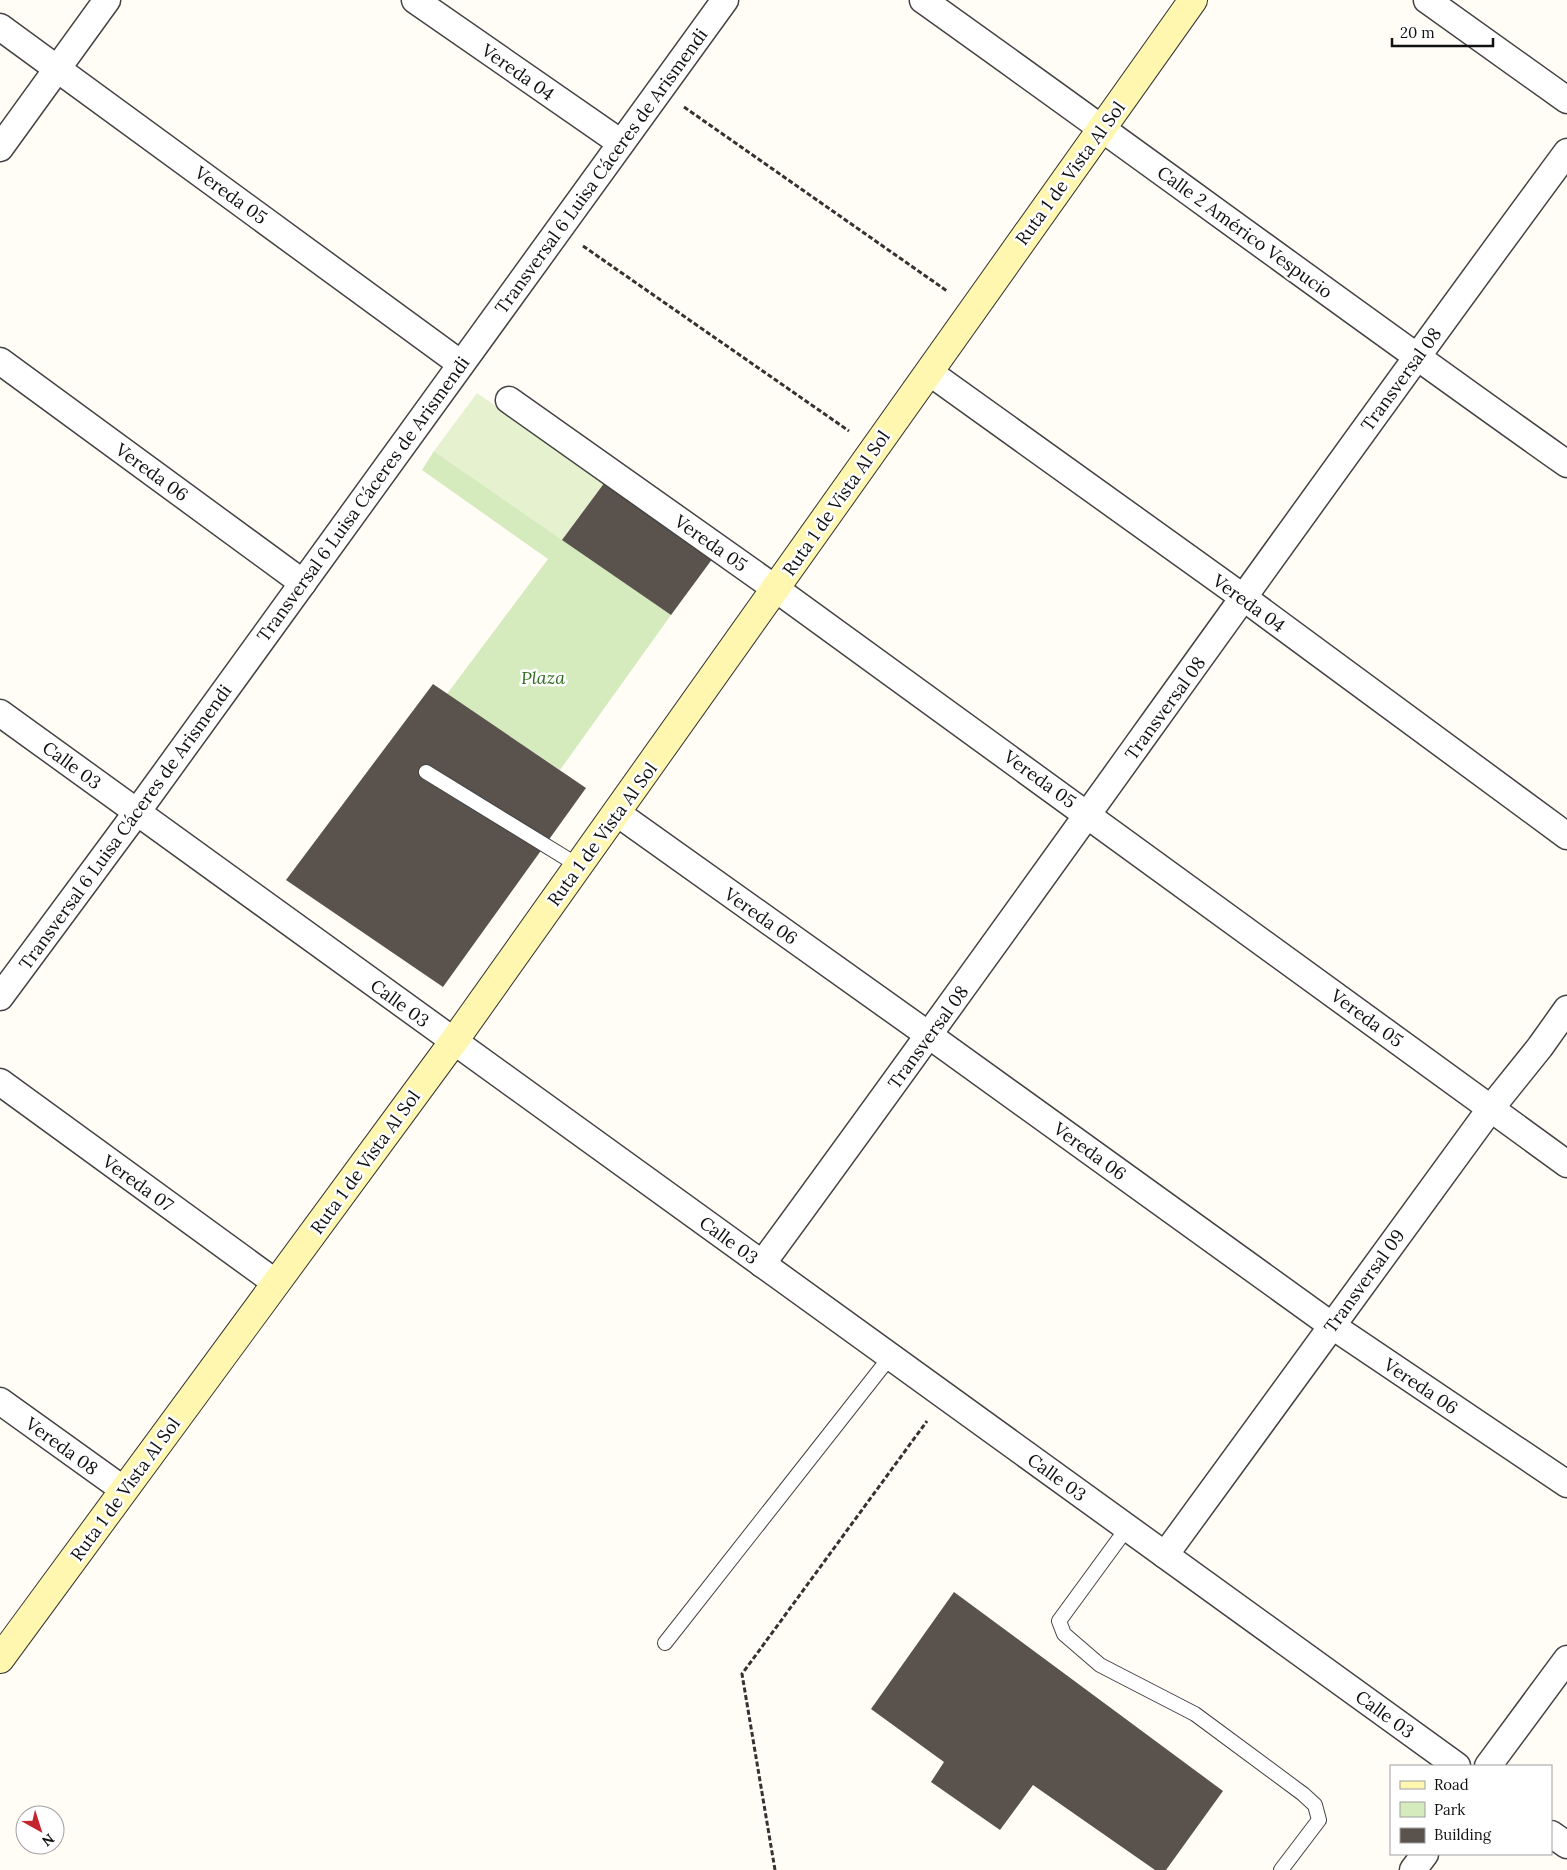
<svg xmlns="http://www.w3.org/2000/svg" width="1567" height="1870" font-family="Lora,serif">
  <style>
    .green { fill: #d5ebbd }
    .pitch { fill: #e6f2cf }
    .building { fill: #5a524d }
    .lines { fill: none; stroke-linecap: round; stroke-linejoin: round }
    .lane-casing { stroke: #444; stroke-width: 16 }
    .street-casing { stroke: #444; stroke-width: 29 }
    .secondary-casing { stroke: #333; stroke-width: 30 }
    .path { stroke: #333; stroke-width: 3; stroke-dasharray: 5 2.5; stroke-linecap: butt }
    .lane { stroke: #fff; stroke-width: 14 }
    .street { stroke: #fff; stroke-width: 26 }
    .secondary { stroke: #fff6b0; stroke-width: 28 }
    .labels { text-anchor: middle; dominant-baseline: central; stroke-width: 5; stroke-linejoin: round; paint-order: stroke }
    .street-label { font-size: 18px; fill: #111; stroke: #fff }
    .park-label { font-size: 18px; font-style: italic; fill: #2f6b1f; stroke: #fff }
  </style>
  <rect width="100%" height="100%" fill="#fffdf5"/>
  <polygon class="green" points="434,451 671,615 560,770 447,694 548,559 422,470"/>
  <polygon class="pitch" points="477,393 605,482 562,540 434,451"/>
  <g class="building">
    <polygon points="605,482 713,558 671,615 562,540"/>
    <polygon points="433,684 586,788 443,987 286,880"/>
    <polygon points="954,1592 1223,1791 1166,1870 1155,1870 1033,1785 1000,1830 931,1782 944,1762 871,1709"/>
  </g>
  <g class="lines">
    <defs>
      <g id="lane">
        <polyline points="426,772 579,866"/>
        <polyline points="1127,1528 1059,1621 1064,1634 1100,1665 1195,1714 1303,1794 1315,1805 1319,1820 1281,1870"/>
        <polyline points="665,1643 890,1357"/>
      </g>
      <g id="street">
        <polyline points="415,0 621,143"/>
        <path d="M 923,0 C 1139,154 1351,311 1567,464"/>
        <polyline points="1427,0 1567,100"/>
        <polyline points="0,27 461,364"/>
        <polyline points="0,148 107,0"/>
        <polyline points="0,361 303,583"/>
        <polyline points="929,372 1244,598 1567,836"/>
        <polyline points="509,400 776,589 1567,1164"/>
        <polyline points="0,713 1457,1766"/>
        <polyline points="617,813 930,1036 1331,1325 1567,1484"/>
        <polyline points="0,997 137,812 725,0"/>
        <polyline points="0,1082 276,1283"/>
        <path d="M 762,1264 C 1033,895 1295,520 1567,152"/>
        <polyline points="0,1401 124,1490"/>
        <polyline points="1165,1555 1491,1108 1540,1047 1567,1009"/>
        <polyline points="1488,1766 1567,1659"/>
        <polyline points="1551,1834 1567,1845"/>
        <polyline points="1413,1870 1425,1854"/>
      </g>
      <polyline id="secondary" points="0,1659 454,1041 1193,0"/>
    </defs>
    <use href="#lane" class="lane-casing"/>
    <use href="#street" class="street-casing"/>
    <use href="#secondary" class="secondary-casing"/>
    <g class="path">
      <polyline points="684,107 947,291"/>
      <polyline points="583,246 849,431"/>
      <polyline points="775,1870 742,1674 927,1421"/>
    </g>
    <use href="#lane" class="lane"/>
    <use href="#street" class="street"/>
    <use href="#secondary" class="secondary"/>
  </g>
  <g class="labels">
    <g class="street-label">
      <text transform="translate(518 72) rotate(35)">Vereda 04</text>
      <text transform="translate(601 171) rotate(-54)">Transversal 6 Luisa Cáceres de Arismendi</text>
      <text transform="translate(1070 173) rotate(-54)">Ruta 1 de Vista Al Sol</text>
      <text transform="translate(231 195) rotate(36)">Vereda 05</text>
      <text transform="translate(1245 232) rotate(36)">Calle 2 Américo Vespucio</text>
      <text transform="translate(1401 379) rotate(-54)">Transversal 08</text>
      <text transform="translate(152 472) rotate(36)">Vereda 06</text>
      <text transform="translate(363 499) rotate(-54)">Transversal 6 Luisa Cáceres de Arismendi</text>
      <text transform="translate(836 503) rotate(-55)">Ruta 1 de Vista Al Sol</text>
      <text transform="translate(711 543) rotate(35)">Vereda 05</text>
      <text transform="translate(1249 603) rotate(36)">Vereda 04</text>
      <text transform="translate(1165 708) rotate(-54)">Transversal 08</text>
      <text transform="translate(72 765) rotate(36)">Calle 03</text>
      <text transform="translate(1040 779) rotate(36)">Vereda 05</text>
      <text transform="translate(125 827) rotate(-54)">Transversal 6 Luisa Cáceres de Arismendi</text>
      <text transform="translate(602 834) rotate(-54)">Ruta 1 de Vista Al Sol</text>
      <text transform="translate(761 916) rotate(35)">Vereda 06</text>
      <text transform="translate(400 1003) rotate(36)">Calle 03</text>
      <text transform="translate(1367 1018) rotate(36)">Vereda 05</text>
      <text transform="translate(928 1037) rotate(-54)">Transversal 08</text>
      <text transform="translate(1090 1151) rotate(36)">Vereda 06</text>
      <text transform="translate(365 1162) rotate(-54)">Ruta 1 de Vista Al Sol</text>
      <text transform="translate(138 1183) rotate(36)">Vereda 07</text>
      <text transform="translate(729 1240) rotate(36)">Calle 03</text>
      <text transform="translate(1364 1281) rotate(-54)">Transversal 09</text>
      <text transform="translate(1421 1386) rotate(34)">Vereda 06</text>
      <text transform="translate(62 1446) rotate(36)">Vereda 08</text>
      <text transform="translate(1057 1477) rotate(36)">Calle 03</text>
      <text transform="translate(125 1489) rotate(-54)">Ruta 1 de Vista Al Sol</text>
      <text transform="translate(1385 1714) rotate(36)">Calle 03</text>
    </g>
    <g class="park-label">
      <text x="543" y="677">Plaza</text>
    </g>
  </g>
  <rect x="1390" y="1765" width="162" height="90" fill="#ffffff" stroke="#a0a0a0"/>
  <rect x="1400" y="1781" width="25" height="8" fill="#fff6b0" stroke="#a0a0a0"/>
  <text x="1434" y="1790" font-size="15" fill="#111111">Road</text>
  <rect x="1400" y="1802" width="25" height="15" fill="#d5ebbd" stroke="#a0a0a0"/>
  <text x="1434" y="1815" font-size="15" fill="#111111">Park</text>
  <rect x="1400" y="1828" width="25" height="15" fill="#5a524d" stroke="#a0a0a0"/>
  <text x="1434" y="1840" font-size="15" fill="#111111">Building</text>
  <g transform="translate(40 1830) rotate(141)"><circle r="24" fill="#ffffff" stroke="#a0a0a0"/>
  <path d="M0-4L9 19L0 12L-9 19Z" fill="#c4262e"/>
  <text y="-8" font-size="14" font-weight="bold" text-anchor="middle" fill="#111111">N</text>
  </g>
  <path d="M1392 38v8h101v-8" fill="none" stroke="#111111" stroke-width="2.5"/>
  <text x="1400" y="38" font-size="15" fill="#111111" stroke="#ffffff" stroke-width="4" paint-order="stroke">20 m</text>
</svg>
